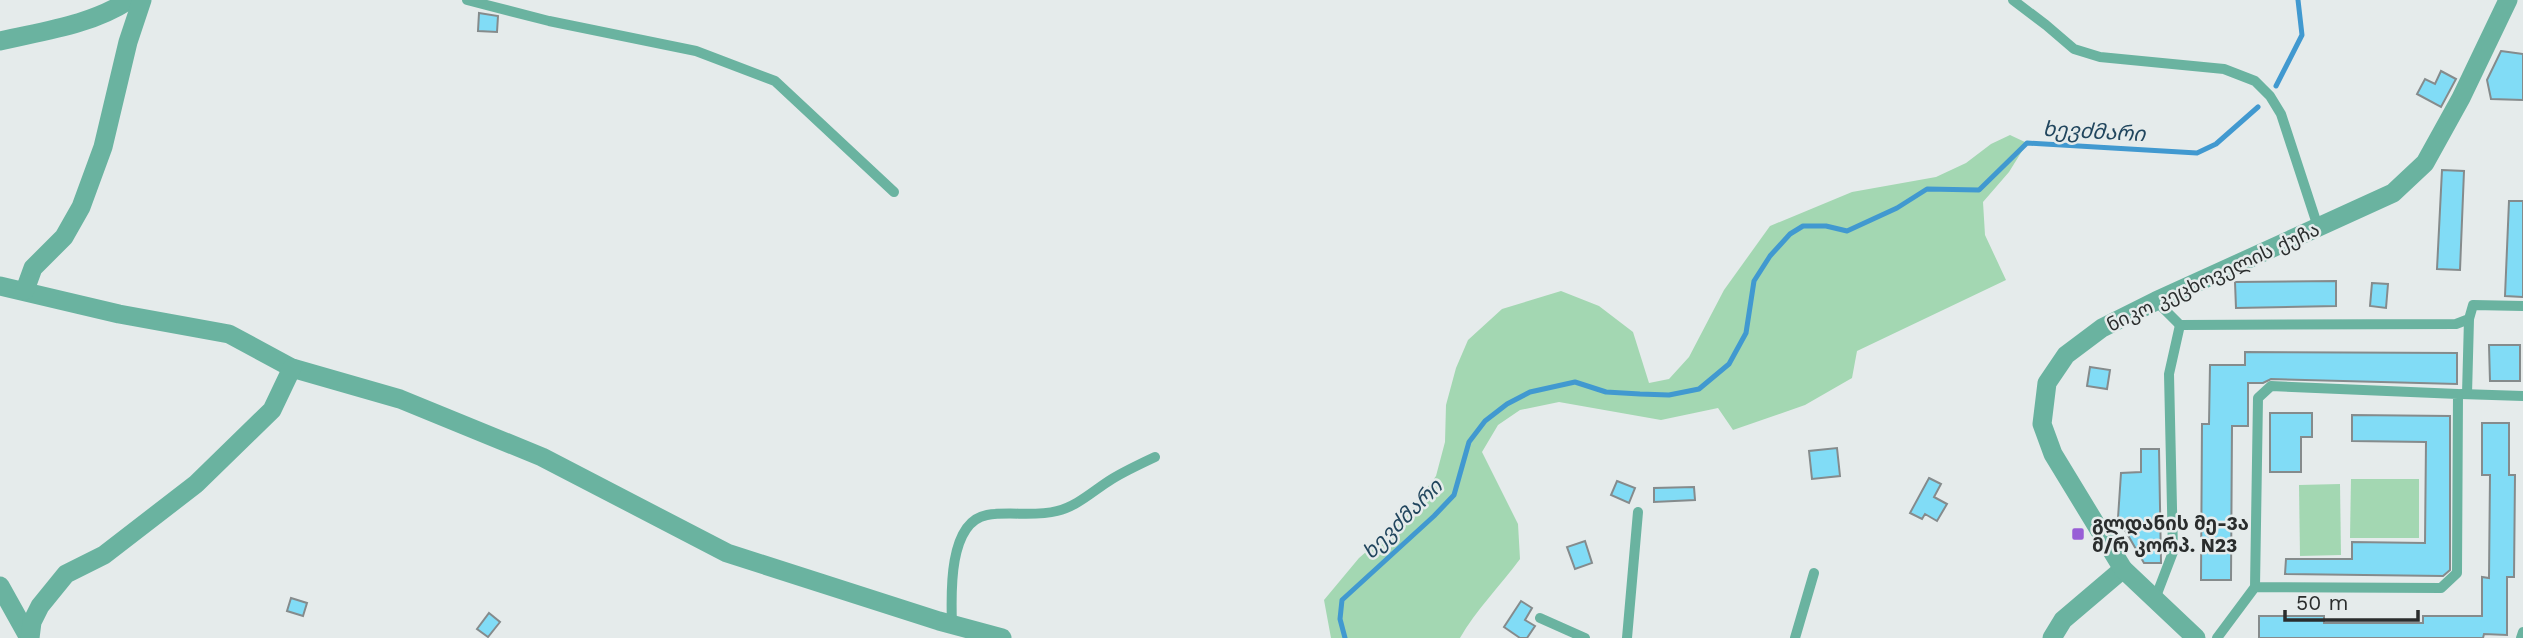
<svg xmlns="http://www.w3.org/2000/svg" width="2523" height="638" font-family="'Work Sans','Noto Sans Georgian',sans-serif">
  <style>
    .green { fill: #a3d7b2 }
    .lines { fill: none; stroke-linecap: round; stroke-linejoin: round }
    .stream { stroke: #4199d0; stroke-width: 5 }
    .building { fill: #81dcf6; stroke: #858b8c; stroke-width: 2 }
    .lane { stroke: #6ab3a0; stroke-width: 10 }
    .street { stroke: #6ab3a0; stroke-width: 19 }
    .poi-dot { fill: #985ed6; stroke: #e5ebeb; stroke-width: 2.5 }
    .labels { text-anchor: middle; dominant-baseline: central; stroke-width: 5; stroke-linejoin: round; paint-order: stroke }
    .street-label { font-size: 19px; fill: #2a2d2d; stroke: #e5ebeb }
    .poi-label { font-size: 19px; font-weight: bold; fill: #2a2d2d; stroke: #e5ebeb; text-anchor: start }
    .water-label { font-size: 21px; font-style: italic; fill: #21465e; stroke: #e5ebeb }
  </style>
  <rect width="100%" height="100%" fill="#e5ebeb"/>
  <g class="green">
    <path d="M 2010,135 L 2027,143 L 2009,172 L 1983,202 L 1985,235 L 2006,280 L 1857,351 L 1852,378 L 1805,405 L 1733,430 L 1718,408 L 1661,420 L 1559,402 L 1520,410 L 1498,425 L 1482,452 L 1518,524 L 1520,559 C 1501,585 1475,611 1460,638 L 1331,638 L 1324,600 L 1359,558 L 1404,519 L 1436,476 L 1445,442 L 1446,405 L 1456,368 L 1468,340 L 1502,309 L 1561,291 L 1599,306 L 1633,332 L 1649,383 L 1669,379 L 1689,357 L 1724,290 L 1770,226 L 1852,192 L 1936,177 L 1966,163 L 1991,144 Z"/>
    <polygon points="2351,479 2419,479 2419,538 2350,538"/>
    <polygon points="2340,484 2341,555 2300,556 2299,485"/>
  </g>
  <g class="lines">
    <g class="stream">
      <polyline points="2276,86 2302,35 2298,0"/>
      <polyline points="1345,638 1340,619 1342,600 1434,516 1454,495 1469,442 1485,421 1507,404 1530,392 1575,382 1606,392 1640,394 1669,395 1699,389 1729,364 1746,333 1754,281 1770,256 1790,234 1803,226 1826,226 1847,231 1897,208 1927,189 1979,190 2027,143 2197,153 2216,144 2258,107"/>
    </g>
  </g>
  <g class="building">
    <polygon points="479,13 498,16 497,32 478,31"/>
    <polygon points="2501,51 2523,54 2523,100 2491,99 2487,80"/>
    <polygon points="2441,71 2456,79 2441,107 2417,94 2425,79 2435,84"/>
    <polygon points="2442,170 2464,171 2460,270 2437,269"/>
    <polygon points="2509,201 2523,201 2523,297 2505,296"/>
    <polygon points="2336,281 2336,306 2236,308 2235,282"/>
    <polygon points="2372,283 2388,284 2386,308 2370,306"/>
    <polygon points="2489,345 2520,345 2520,381 2490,381"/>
    <polygon points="2245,352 2457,353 2457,384 2271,379 2263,383 2248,383 2248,426 2232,426 2231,580 2201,580 2202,424 2209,424 2210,365 2245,365"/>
    <polygon points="2090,367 2110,370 2107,389 2087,386"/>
    <polygon points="2270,413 2312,413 2312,437 2301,437 2301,472 2270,472"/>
    <polygon points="2352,415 2450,416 2450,570 2443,576 2285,574 2286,559 2352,559 2352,542 2425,543 2426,442 2352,441"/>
    <polygon points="2482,423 2509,423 2509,475 2515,475 2514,577 2507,577 2507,635 2484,634 2483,638 2259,638 2259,616 2324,616 2324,623 2423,623 2423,616 2482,616 2482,577 2489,578 2490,475 2482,475"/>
    <polygon points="1837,448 1840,476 1812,479 1809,451"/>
    <polygon points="2141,449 2159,449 2161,563 2144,563 2118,518 2121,473 2141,472"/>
    <polygon points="1929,478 1941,484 1934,497 1947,504 1937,521 1925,514 1922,519 1910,513"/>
    <polygon points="1617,481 1635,488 1629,503 1611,495"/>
    <polygon points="1694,487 1695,500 1654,502 1654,488"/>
    <polygon points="1585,541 1592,563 1575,569 1567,547"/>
    <polygon points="291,598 307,603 303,616 287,611"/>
    <polygon points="1521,601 1532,608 1525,620 1535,626 1527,638 1520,638 1504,627"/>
    <polygon points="489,613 500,622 488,637 477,629"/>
  </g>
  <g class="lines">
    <g class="lane">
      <polyline points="467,0 549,21 696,51 775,81 894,192"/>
      <polyline points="2013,0 2046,25 2074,49 2100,57 2224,69 2255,81 2270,96 2281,114 2318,227"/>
      <polyline points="2156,301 2180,325 2456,324 2469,319 2473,305 2523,306"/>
      <polyline points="2461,394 2523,396"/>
      <polyline points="2467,394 2469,319"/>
      <polyline points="2155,599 2173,552 2169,374 2180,325"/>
      <polyline points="1540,618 1585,638"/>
      <path d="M 952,625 C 951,595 948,522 987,515 C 1010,511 1034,517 1057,511 C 1078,506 1094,490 1112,479 C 1125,471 1140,464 1155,457"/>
      <polyline points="1627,638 1638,512"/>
      <polyline points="1795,638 1814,573"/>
      <polyline points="2217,638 2255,587 2258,398 2271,386 2458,394 2457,573 2441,588 2255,587"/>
      <polyline points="2521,638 2523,632"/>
    </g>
    <g class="street">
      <path d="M 0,41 C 43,31 91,25 129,0"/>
      <polyline points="0,286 119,314 229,334 292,368 400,399 542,457 727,553 939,621 1002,638"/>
      <polyline points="25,290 33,268 64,237 81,207 103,147 128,42 142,0"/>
      <polyline points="0,586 29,638"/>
      <polyline points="30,638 32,622 40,606 66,574 104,555 196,484 272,410 292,368"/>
      <polyline points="2052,638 2063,620 2123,569"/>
      <polyline points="2196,638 2123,569 2053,454 2042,424 2047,383 2066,355 2102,328 2156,301 2393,193 2425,163 2461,98 2508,0"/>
    </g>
  </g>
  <rect class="poi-dot" x="2071" y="527" width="14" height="14" rx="3.5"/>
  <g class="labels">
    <g class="street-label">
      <text transform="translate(2213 277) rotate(-25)">ნიკო კეცხოველის ქუჩა</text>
    </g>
    <g class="poi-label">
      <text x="2092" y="523">გლდანის მე-3ა<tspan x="2092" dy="22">მ/რ კორპ. N23</tspan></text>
    </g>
    <g class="water-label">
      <text transform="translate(2094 131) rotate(3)">ხევძმარი</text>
      <text transform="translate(1402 519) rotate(-45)">ხევძმარი</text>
    </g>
  </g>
  <path d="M2285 610v10h133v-10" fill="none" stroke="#2a2d2d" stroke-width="3.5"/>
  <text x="2296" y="610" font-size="21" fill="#2a2d2d" stroke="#e5ebeb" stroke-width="5" paint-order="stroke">50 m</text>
</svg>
